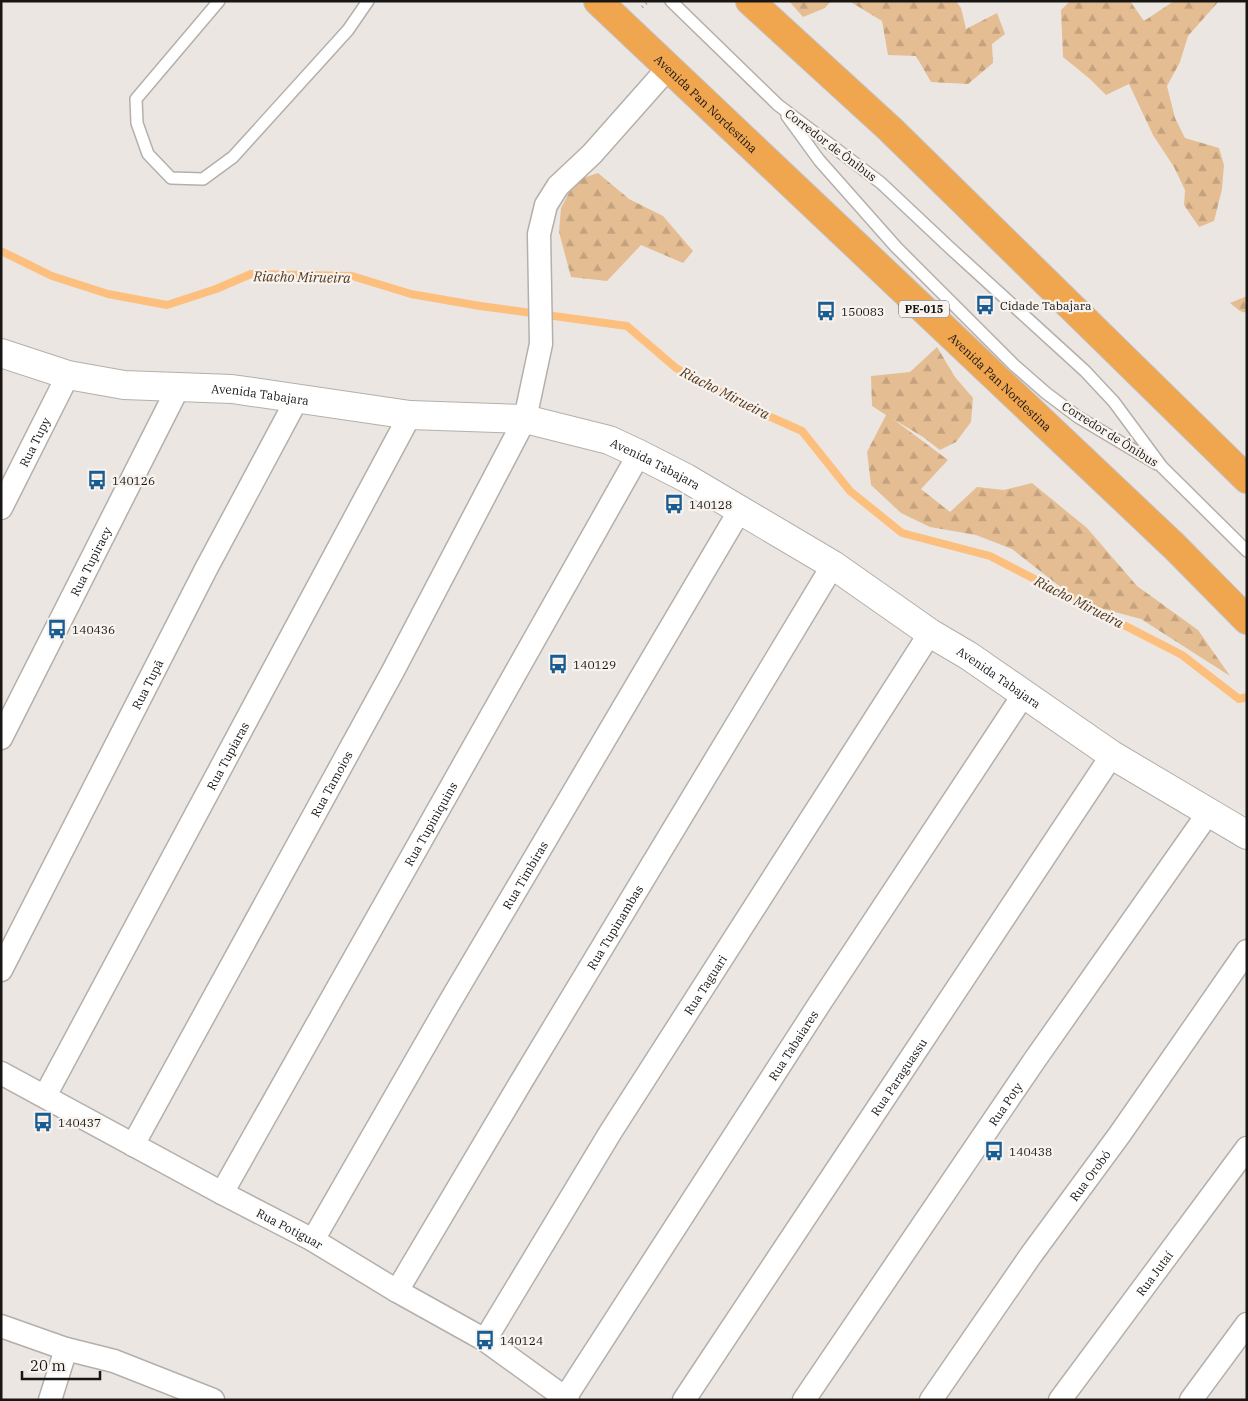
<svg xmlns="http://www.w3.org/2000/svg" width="1248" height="1401" font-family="'IBM Plex Serif',serif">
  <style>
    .forest { fill: url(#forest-firs) }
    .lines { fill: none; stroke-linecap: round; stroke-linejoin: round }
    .stream { stroke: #fdbf7d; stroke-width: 8 }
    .lane-casing { stroke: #b4afaa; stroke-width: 14 }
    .street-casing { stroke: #b4afaa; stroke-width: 25 }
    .secondary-casing { stroke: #b4afaa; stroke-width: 30 }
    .highway-casing { stroke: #c3c2c2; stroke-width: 30 }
    .path { stroke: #a39f9b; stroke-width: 3; stroke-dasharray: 1 4; stroke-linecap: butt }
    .lane { stroke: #fff; stroke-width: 11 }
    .street { stroke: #fff; stroke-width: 22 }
    .secondary { stroke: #fff; stroke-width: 28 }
    .highway { stroke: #f0a54f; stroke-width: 28 }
    .labels { text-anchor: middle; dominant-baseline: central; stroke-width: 4.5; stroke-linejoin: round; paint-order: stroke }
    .shield { fill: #f8f3ee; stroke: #5b5855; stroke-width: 1 }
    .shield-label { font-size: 11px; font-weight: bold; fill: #181614 }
    .street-label { font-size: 12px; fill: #181614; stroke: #f8f3ee }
    .poi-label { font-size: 12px; fill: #181614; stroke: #f8f3ee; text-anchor: start }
    .water-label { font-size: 14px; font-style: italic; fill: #50361a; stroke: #f8f3ee }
  </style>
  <defs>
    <pattern id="forest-firs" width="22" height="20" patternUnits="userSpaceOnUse" patternTransform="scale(1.25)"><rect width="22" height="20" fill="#e5bd93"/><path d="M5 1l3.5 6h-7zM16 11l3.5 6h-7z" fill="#c4a27e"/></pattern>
  </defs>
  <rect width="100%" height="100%" fill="#ebe6e1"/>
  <g class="forest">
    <polygon points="789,1 831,1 825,8 803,17"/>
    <polygon points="849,1 956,1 961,8 966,29 997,13 1005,34 992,44 993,63 968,84 931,82 916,56 888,55 882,21"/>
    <polygon points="1070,1 1130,1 1144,21 1174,1 1219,1 1188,36 1180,62 1167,86 1175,118 1185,138 1219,148 1224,165 1222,189 1214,221 1199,227 1184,205 1185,190 1174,167 1153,135 1129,84 1106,95 1090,79 1063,57 1061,10"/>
    <polygon points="598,173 629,199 663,216 693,251 683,263 641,245 607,281 571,277 559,232 561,208 571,189 580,179"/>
    <polygon points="1247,296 1247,313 1240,311 1230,303"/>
    <polygon points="937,347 955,377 973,398 971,422 956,442 940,450 923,437 893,419 948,460 921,489 950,512 977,487 1004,490 1032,483 1087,528 1137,586 1198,630 1230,676 1141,619 1081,603 1012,549 976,535 930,527 901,513 871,485 867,452 886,415 872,406 871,376 910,372"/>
  </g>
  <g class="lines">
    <polyline class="stream" points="1,251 52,276 108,294 167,305 216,289 251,274 352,276 411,294 480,306 627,326 676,368 744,405 802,431 850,491 902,533 990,556 1182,655 1239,699 1247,697"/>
    <defs>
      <g id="lane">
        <polyline points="219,1 136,99 137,123 148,154 171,178 203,179 233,157 348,30 368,1"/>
        <polyline points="671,1 778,105 881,183 949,247 1085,371 1114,402 1162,467 1247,551"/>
        <polyline points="787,116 819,160 896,247 1014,365 1046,393 1078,417 1157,464"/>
      </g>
      <g id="street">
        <path id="s1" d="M 1,508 L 68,375"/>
        <path id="s2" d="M 1,738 L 179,386"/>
        <path id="s3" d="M 1,970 L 206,569 L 297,399"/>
        <path id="s4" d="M 1,1073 L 222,1193 L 313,1240 L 397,1291 L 485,1340 L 568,1400"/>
        <path id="s5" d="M 45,1096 L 410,415"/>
        <path id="s6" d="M 133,1145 L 393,671 L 525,419 L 541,344 L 539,234 L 546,205 L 558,186 L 592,154 L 669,67"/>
        <path id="s7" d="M 222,1193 L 639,454"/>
        <path id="s8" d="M 313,1240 L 448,1005 L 740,510"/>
        <path id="s9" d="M 397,1291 L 521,1082 L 833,565"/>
        <polyline points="1,1326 66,1349 114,1361 213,1400"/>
        <path id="s10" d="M 485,1340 L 610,1133 L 930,633"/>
        <path id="s11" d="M 565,1398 L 820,1003 L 1024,694"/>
        <polyline points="50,1400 66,1349"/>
        <path id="s12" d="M 684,1400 C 825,1184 971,971 1112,755"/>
        <path id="s13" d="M 804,1400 L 1034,1061 L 1209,812"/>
        <path id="s14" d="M 931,1400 L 1031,1255 L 1120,1134 L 1247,951"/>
        <path id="s15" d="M 1060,1400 L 1247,1148"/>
        <polyline points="1191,1400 1247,1324"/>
      </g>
      <g id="secondary">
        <path id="s16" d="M 1,353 L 68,375 L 124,385 L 232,389 L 410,415 L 525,419 L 609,440 L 639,454 L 686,478 L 833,565 L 930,633 L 969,656 L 1112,755 L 1247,835"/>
      </g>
      <g id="highway">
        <path id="s17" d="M 598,1 L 1175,547 L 1247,620"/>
        <polyline points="750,1 890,129 1247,479"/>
      </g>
    </defs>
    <use href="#lane" class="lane-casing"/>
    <use href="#street" class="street-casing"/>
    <use href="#secondary" class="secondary-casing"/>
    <use href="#highway" class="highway-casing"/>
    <polyline class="path" points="642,7 649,1"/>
    <use href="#lane" class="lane"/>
    <use href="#street" class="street"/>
    <use href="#secondary" class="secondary"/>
    <use href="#highway" class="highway"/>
  </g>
  <defs>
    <symbol id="bus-bare" viewBox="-9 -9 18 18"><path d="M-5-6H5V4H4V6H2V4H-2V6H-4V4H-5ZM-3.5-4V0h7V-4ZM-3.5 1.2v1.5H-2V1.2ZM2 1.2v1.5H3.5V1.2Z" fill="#195c92" stroke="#f8f3ee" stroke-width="2.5" paint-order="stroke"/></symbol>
  </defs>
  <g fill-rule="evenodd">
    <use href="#bus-bare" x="971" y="291" width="28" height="28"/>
    <use href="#bus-bare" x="812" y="297" width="28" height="28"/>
    <use href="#bus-bare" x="83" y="466" width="28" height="28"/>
    <use href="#bus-bare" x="660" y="490" width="28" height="28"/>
    <use href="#bus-bare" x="43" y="615" width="28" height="28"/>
    <use href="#bus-bare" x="544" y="650" width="28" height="28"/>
    <use href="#bus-bare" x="29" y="1108" width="28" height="28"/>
    <use href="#bus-bare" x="980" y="1137" width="28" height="28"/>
    <use href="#bus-bare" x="471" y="1326" width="28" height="28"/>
  </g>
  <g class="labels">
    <rect class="shield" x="899" y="300.5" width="50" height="17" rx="4"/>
    <g class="shield-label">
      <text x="924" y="309">PE-015</text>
    </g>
    <g class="street-label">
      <text stroke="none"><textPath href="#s17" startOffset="149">Avenida Pan Nordestina</textPath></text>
      <text transform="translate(831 145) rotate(37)">Corredor de Ônibus</text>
      <text stroke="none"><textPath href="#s17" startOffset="554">Avenida Pan Nordestina</textPath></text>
      <text stroke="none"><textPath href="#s16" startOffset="264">Avenida Tabajara</textPath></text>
      <text transform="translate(1110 434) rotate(32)">Corredor de Ônibus</text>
      <text stroke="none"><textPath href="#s1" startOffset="74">Rua Tupy</textPath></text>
      <text stroke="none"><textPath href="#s16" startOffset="669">Avenida Tabajara</textPath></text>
      <text stroke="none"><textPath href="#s2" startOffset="198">Rua Tupiracy</textPath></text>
      <text stroke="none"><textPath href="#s16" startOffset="1074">Avenida Tabajara</textPath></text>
      <text stroke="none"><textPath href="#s3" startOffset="321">Rua Tupã</textPath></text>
      <text stroke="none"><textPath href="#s5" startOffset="386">Rua Tupiaras</textPath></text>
      <text stroke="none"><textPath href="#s6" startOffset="412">Rua Tamoios</textPath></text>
      <text stroke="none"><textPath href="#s7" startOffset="424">Rua Tupiniquins</textPath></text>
      <text stroke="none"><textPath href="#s8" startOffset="422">Rua Timbiras</textPath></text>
      <text stroke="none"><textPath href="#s9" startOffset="424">Rua Tupinambas</textPath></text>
      <text stroke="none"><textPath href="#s10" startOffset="418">Rua Taguari</textPath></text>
      <text stroke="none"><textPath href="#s11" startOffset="420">Rua Tabaiares</textPath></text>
      <text stroke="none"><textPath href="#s12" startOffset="388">Rua Paraguassu</textPath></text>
      <text stroke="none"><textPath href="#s13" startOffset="358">Rua Poty</textPath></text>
      <text stroke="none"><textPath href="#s14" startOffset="275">Rua Orobó</textPath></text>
      <text stroke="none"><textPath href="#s4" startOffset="328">Rua Potiguar</textPath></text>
      <text stroke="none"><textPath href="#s15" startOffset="158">Rua Jutaí</textPath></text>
    </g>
    <g class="poi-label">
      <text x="1000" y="305">Cidade Tabajara</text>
      <text x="841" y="311">150083</text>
      <text x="112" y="480">140126</text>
      <text x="689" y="504">140128</text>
      <text x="72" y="629">140436</text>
      <text x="573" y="664">140129</text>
      <text x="58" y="1122">140437</text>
      <text x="1009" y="1151">140438</text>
      <text x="500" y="1340">140124</text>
    </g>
    <g class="water-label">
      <text transform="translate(302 277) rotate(1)">Riacho Mirueira</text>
      <text transform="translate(725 393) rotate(27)">Riacho Mirueira</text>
      <text transform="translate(1079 602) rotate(27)">Riacho Mirueira</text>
    </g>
  </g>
  <rect width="1248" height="1401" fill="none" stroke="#181614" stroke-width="5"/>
  <path d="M22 1371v8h78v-8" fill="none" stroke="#181614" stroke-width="2.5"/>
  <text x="30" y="1371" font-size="15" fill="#181614" stroke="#f8f3ee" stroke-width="4" paint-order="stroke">20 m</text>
</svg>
